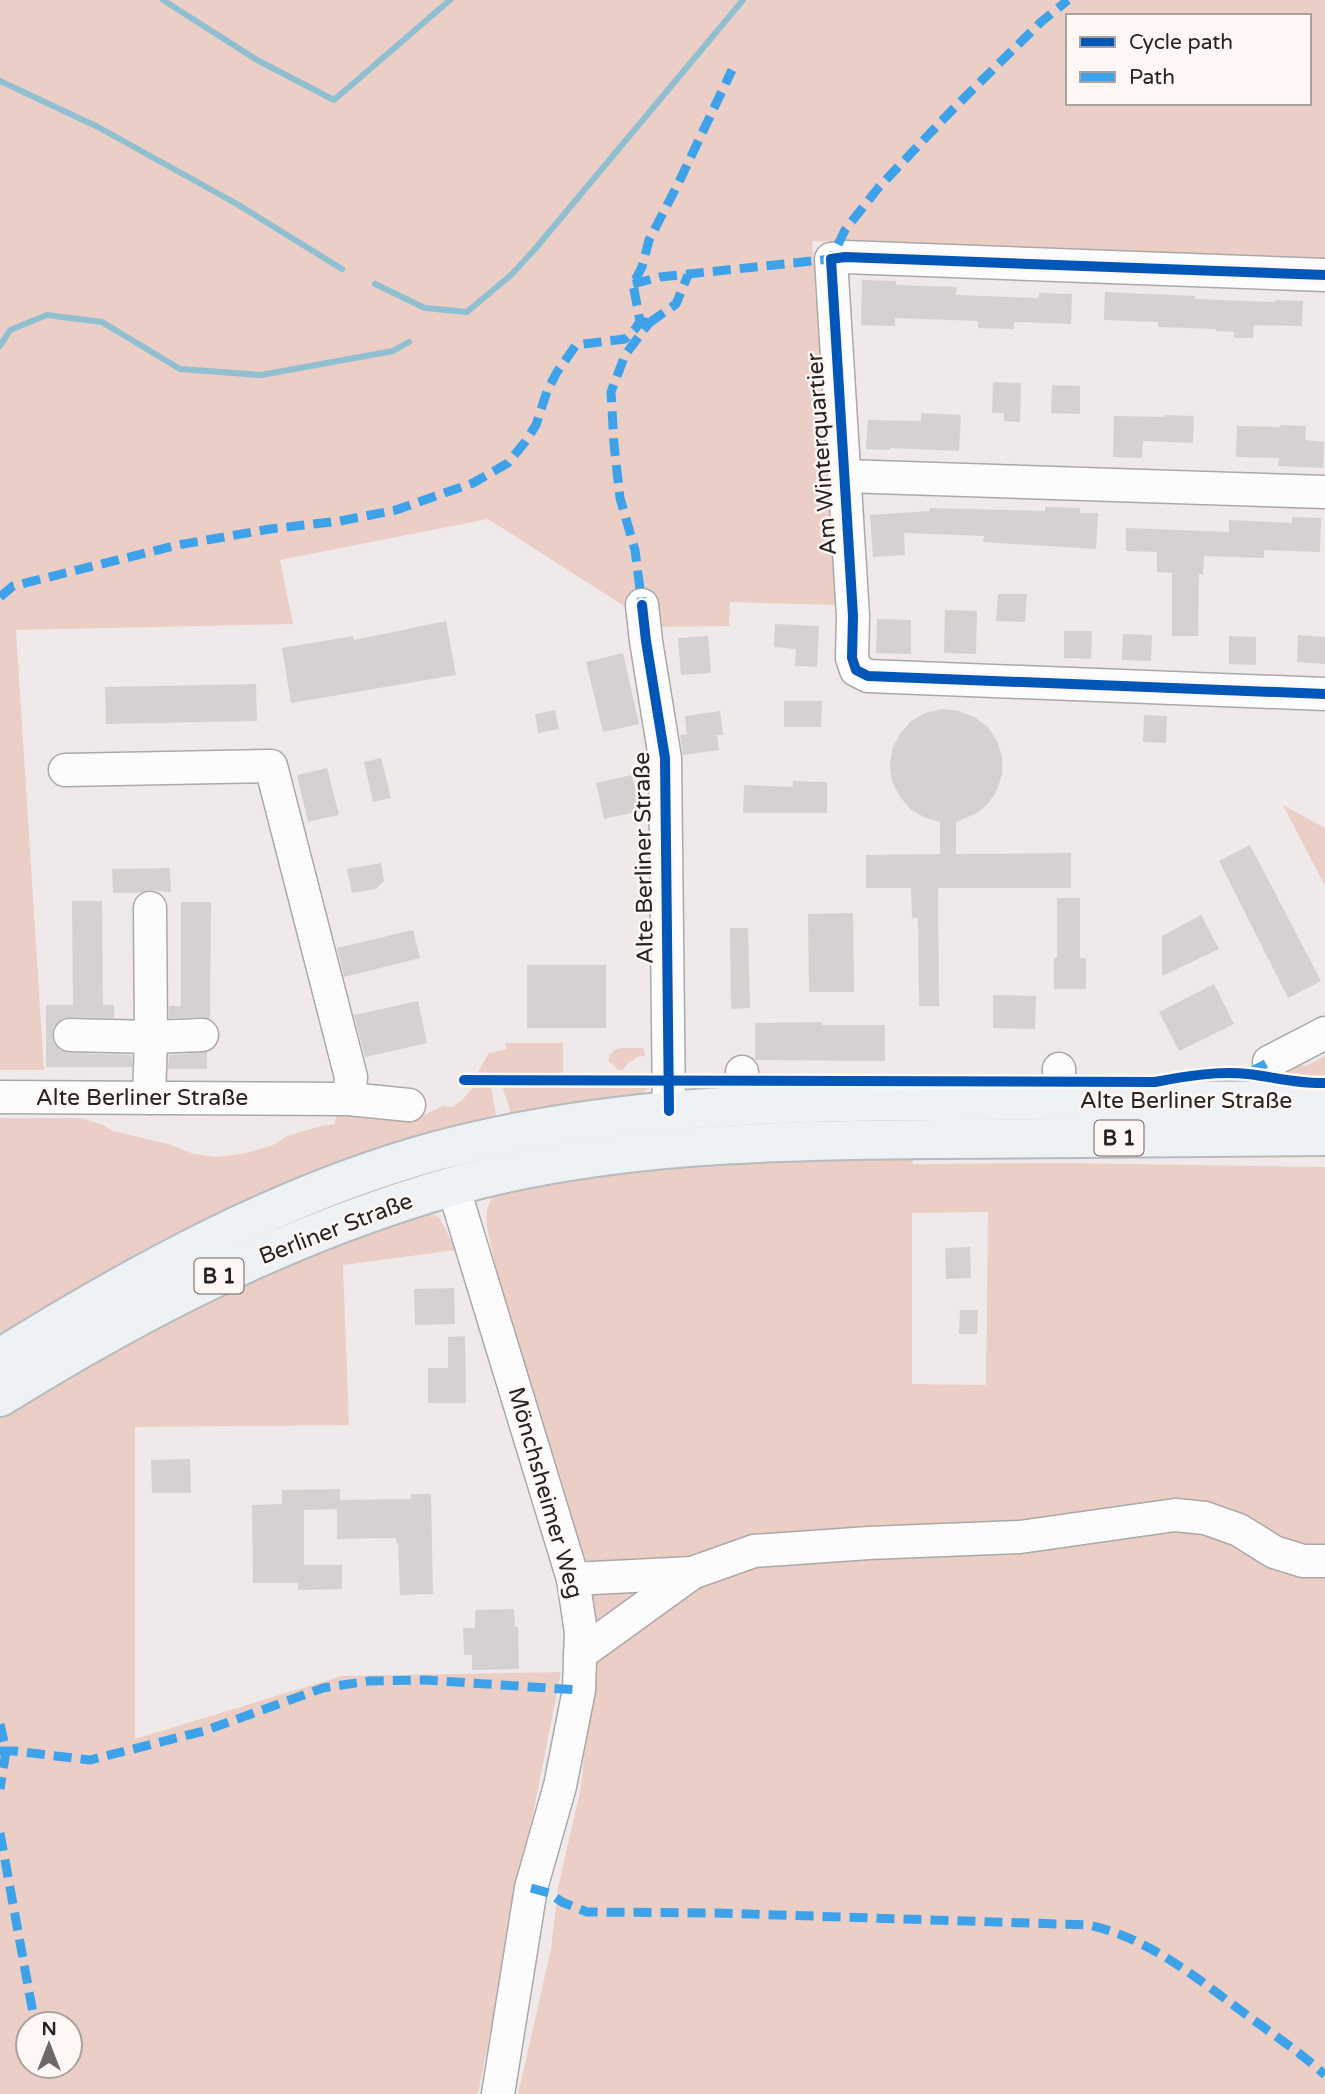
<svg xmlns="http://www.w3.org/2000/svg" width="1325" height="2094" font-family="'Varela Round',sans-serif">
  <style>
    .green { fill: #ebcfc6; fill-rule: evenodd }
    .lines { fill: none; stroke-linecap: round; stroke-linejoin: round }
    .stream { stroke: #8fbfd1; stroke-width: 6 }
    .building { fill: #d4d1d0 }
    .minor-casing { stroke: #aba8a8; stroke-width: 35 }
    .major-casing { stroke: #b6bbbd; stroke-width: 42 }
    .minor { stroke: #fdfcfc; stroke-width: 32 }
    .major { stroke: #eff2f4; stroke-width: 38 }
    .quiet { stroke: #3ea2ea; stroke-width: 9; stroke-dasharray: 18 9; stroke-linecap: butt }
    .cycleway-casing { stroke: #fef7f4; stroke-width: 15 }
    .cycleway { stroke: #0057b8; stroke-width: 10 }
    .labels { text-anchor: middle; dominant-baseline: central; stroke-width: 5; stroke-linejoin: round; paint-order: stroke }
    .shield { fill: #fef7f4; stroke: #676361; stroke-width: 2 }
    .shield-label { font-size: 21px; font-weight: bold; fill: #262322 }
    .street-label { font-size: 23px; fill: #262322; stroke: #fef7f4 }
  </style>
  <rect width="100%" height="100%" fill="#efeae9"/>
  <g class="green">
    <path d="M 0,0 L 1325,0 L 1325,261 L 812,241 L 838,605 L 730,602 L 729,626 L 657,627 L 488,519 L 280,560 L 293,624 L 16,630 L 44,1070 L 0,1070 ZM 1068,16 L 1309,16 L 1309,103 L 1068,103 Z"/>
    <polygon points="1283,805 1325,828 1325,886"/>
    <polygon points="505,1043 563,1043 563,1075 476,1075 489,1053 507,1049"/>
    <polygon points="620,1048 644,1048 645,1056 636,1057 634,1060 629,1062 623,1070 618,1070 613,1064 609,1062 609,1056 614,1050"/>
    <polygon points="1325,1056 1325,1079 1281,1075 1290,1061 1306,1066"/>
    <polygon points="505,1084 654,1084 641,1094 627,1099 513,1119 503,1089"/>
    <path d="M 491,1086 L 497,1122 C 399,1150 297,1174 204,1219 C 134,1253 66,1294 0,1334 L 0,1118 L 81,1118 L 103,1125 L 113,1131 L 168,1144 L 194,1154 L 218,1157 L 246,1153 L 273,1145 L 287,1136 L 321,1126 L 335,1124 L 336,1116 L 372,1117 L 409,1122 L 443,1106 L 453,1107 L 462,1100 L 473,1088 Z"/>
    <path d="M 912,1155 L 913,1164 L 1063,1163 L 1325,1167 L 1325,2094 L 518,2094 L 551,1949 L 558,1887 L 581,1788 L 596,1613 L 522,1382 L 487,1228 C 486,1216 485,1208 493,1198 L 579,1177 L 716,1160 ZM 988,1212 L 986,1385 L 912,1384 L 912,1213 Z"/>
    <path d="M 426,1212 L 439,1217 L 456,1250 L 343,1265 L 349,1425 L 135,1427 L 135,1739 L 342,1676 L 561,1672 L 478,2094 L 0,2094 L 0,1415 L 265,1267 ZM 28,2024 L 70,2024 L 70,2066 L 28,2066 Z"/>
  </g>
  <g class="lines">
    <g class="stream">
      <polyline points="163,0 257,60 334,100 450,0"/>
      <polyline points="0,81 98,127 237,204 342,269"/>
      <polyline points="375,284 425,308 467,312 511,275 535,249 743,0"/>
      <polyline points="0,346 10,330 47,315 102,322 180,369 261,375 393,351 409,342"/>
    </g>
  </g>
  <g class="building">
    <polygon points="862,280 896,281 896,285 957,287 956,295 1039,298 1039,293 1072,294 1071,324 1014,322 1014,329 978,328 978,321 895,318 895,326 861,325"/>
    <polygon points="1105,292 1195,296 1195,299 1275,302 1275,300 1303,301 1302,326 1254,325 1253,338 1234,338 1234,332 1216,331 1216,329 1158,327 1158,322 1104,320"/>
    <polygon points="993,382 1021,383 1020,422 1004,421 1004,413 992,413"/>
    <polygon points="1052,385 1080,386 1080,414 1051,413"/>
    <polygon points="921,413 961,415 959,451 890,448 890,450 866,449 868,420 921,421"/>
    <polygon points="1164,415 1194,416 1193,443 1143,441 1142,458 1113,457 1114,416 1164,417"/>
    <polygon points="1280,425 1306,426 1305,440 1324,442 1323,468 1278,466 1279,458 1236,457 1237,426 1280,427"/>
    <polygon points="1045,507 1080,508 1080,513 1098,513 1096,549 983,542 984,536 904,533 905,555 873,557 870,515 929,511 930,508 1045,511"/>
    <polygon points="1292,517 1321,518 1320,552 1264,550 1264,558 1204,556 1203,574 1199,574 1198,636 1172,636 1172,573 1157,572 1157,552 1126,551 1126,528 1229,532 1229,520 1292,523"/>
    <polygon points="998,594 1027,594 1025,622 996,621"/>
    <polygon points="945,610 977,611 976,654 944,653"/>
    <polygon points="877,619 911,620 911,654 876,653"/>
    <polygon points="446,621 456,675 291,703 282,648 353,636 354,640"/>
    <polygon points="775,624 819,626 817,667 795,666 796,649 774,647"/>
    <polygon points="1064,631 1092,631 1091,659 1064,658"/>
    <polygon points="1123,634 1152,635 1151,661 1122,660"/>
    <polygon points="1298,635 1325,637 1325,664 1297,662"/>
    <polygon points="708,636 711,673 681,675 678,638"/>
    <polygon points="1229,636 1256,637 1256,665 1229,664"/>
    <polygon points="623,653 639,724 603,732 586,662"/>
    <polygon points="256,684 257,721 106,724 105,687"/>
    <polygon points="784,701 822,701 821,727 784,727"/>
    <polygon points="942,709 959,711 974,717 988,727 997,741 1002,757 1002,774 997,790 988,804 975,814 956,822 956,854 1071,853 1071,888 938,888 939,1006 919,1006 918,918 912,918 911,888 866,888 866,855 940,854 940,822 926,818 911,810 900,797 892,782 890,766 892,749 900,734 911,721 925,713"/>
    <polygon points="555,710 559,729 538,733 535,714"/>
    <polygon points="720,711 723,735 717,735 719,750 683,755 680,735 687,734 685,716"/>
    <polygon points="1144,715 1167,716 1166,743 1143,742"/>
    <polygon points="381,758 391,798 373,802 364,762"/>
    <polygon points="327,768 339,815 308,822 297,775"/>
    <polygon points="632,775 640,811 604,819 596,783"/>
    <polygon points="793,781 827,782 827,813 743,813 744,785 793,787"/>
    <polygon points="1250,845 1321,981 1288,998 1219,861"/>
    <polygon points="381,863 384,881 376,889 352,893 347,869"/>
    <polygon points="170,868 171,892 149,890 140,893 113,893 112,869"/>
    <polygon points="1057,898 1080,898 1080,958 1086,958 1086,989 1054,989 1054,958 1057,958"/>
    <polygon points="72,901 102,901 103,1005 114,1005 114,1018 70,1017 62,1019 54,1026 52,1035 54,1043 60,1050 70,1053 132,1055 132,1067 46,1067 46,1005 73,1005"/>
    <polygon points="181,902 211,902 210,1019 201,1017 169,1018 169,1006 181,1006"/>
    <polygon points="853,913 854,992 809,992 808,914"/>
    <polygon points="1201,915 1219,949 1162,976 1162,936"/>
    <polygon points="730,928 748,928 750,1008 731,1009"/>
    <polygon points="413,930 420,958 344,977 337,948"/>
    <rect x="527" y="965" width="79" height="63"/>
    <polygon points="1214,984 1234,1024 1179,1051 1159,1012"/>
    <polygon points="993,995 1036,996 1035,1029 993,1028"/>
    <polygon points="418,1001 427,1043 365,1057 354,1015"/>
    <polygon points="822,1022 822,1025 885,1025 885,1061 755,1060 755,1023"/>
    <polygon points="207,1052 207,1069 168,1069 169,1055"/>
    <polygon points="970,1247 971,1278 946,1279 945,1248"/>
    <polygon points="454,1288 455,1324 415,1325 414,1289"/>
    <polygon points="960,1310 978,1310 977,1334 959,1334"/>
    <polygon points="465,1336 466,1403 428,1403 428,1368 448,1368 448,1337"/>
    <polygon points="190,1459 191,1493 152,1493 151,1460"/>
    <polygon points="340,1489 340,1500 411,1499 411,1494 431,1494 433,1594 400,1595 398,1543 396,1543 396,1538 337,1539 337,1509 304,1510 304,1565 342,1565 342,1589 298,1590 298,1583 253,1583 252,1505 282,1504 282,1490"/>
    <polygon points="514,1609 515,1627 518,1627 519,1669 472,1670 472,1655 464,1655 463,1628 475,1628 475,1610"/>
  </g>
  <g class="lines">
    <defs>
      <g id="minor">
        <polyline points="1325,275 845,257 831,259 853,616 852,658 856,670 868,676 1325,694"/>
        <polyline points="845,476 1325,492"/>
        <polyline points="642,605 646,641 665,758 669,1111"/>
        <polyline points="65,770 271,766 351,1077 349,1099"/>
        <polyline points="70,1035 151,1037 150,908"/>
        <polyline points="1269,1062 1325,1033"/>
        <polyline points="742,1072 742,1105"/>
        <polyline points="0,1097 349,1099 409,1105"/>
        <polyline points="149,1098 151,1037 202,1035"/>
        <polyline points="1059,1100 1059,1069"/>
        <polyline points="453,1186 573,1579 581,1632 579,1690 560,1786 531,1888 498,2094"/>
        <polyline points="573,1579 692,1573 754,1551 869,1543 1020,1537 1175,1515 1205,1518 1239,1530 1274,1552 1303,1561 1325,1561"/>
        <polyline points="580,1654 692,1573"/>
      </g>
      <g id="major">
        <path d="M 0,1358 C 137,1273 280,1194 436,1151 C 604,1106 779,1101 951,1101 C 1076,1100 1200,1101 1325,1101"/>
        <path d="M 0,1397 C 141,1309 290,1233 450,1187 C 605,1143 777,1140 938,1139 C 1067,1138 1196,1137 1325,1136"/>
      </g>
    </defs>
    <use href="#minor" class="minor-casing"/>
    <use href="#major" class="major-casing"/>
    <use href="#minor" class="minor"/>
    <use href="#major" class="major"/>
    <g class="quiet">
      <polyline points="633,284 660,277 831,259 845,230 879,187 955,107 1041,22 1068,0"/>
      <polyline points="640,321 649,323 625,355 611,392 614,444 620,498 635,550 642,605"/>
      <polyline points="649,323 676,304 688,275"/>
      <polyline points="0,597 13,586 178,545 270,529 340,521 396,510 473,483 508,463 525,442 536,425 547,391 557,372 576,345 625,339 636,328 640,321 633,284 642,267 649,240 678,184 732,70"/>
      <polyline points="1250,1072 1269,1062"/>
      <polyline points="0,1724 6,1751 0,1789"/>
      <polyline points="0,1751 14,1751 90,1760 204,1731 323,1688 369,1681 425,1680 579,1690"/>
      <polyline points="0,1833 35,2024"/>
      <path d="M 531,1888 L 549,1893 L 562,1902 L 587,1912 L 717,1913 L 1089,1925 C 1151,1939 1198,1979 1248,2016 C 1274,2035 1301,2053 1325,2075"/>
      <polyline points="42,2066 44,2076"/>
    </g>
    <defs>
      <g id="cycleway">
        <polyline points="1325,275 845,257 831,259 853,616 852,658 856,670 868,676 1325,694"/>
        <polyline points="642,605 646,641 665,758 669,1111"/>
        <path d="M 464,1080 L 1155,1082 C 1186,1076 1217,1071 1248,1074 C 1274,1077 1299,1084 1325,1083"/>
      </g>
    </defs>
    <use href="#cycleway" class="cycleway-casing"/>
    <use href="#cycleway" class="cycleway"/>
  </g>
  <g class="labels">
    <g class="shield">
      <rect x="1094.5" y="1120.5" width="49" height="35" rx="5"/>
      <rect x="194.5" y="1258.5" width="49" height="35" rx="5"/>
    </g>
    <g class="shield-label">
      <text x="1119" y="1138">B 1</text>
      <text x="219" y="1276">B 1</text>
    </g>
    <g class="street-label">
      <text transform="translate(822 454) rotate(-94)">Am Winterquartier</text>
      <text transform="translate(644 858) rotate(-91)">Alte Berliner Straße</text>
      <text x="142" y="1098">Alte Berliner Straße</text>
      <text x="1186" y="1101">Alte Berliner Straße</text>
      <text transform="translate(336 1229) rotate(-21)">Berliner Straße</text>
      <text transform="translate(545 1493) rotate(74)">Mönchsheimer Weg</text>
    </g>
  </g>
  <rect x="1066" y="14" width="245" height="91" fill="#fef7f4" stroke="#a8a2a0" stroke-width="2"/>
  <rect x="1080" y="37" width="35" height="10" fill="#0057b8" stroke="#a8a2a0" stroke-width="2"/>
  <text x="1129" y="49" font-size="21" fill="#262322">Cycle path</text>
  <rect x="1080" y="72" width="35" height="10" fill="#3ea2ea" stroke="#a8a2a0" stroke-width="2"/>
  <text x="1129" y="84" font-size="21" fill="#262322">Path</text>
  <g transform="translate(49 2045)"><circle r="33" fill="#fef7f4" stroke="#a8a2a0" stroke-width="2"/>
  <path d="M0-5L12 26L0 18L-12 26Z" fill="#6c6968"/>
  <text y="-10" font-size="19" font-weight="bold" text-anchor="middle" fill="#262322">N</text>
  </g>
</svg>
